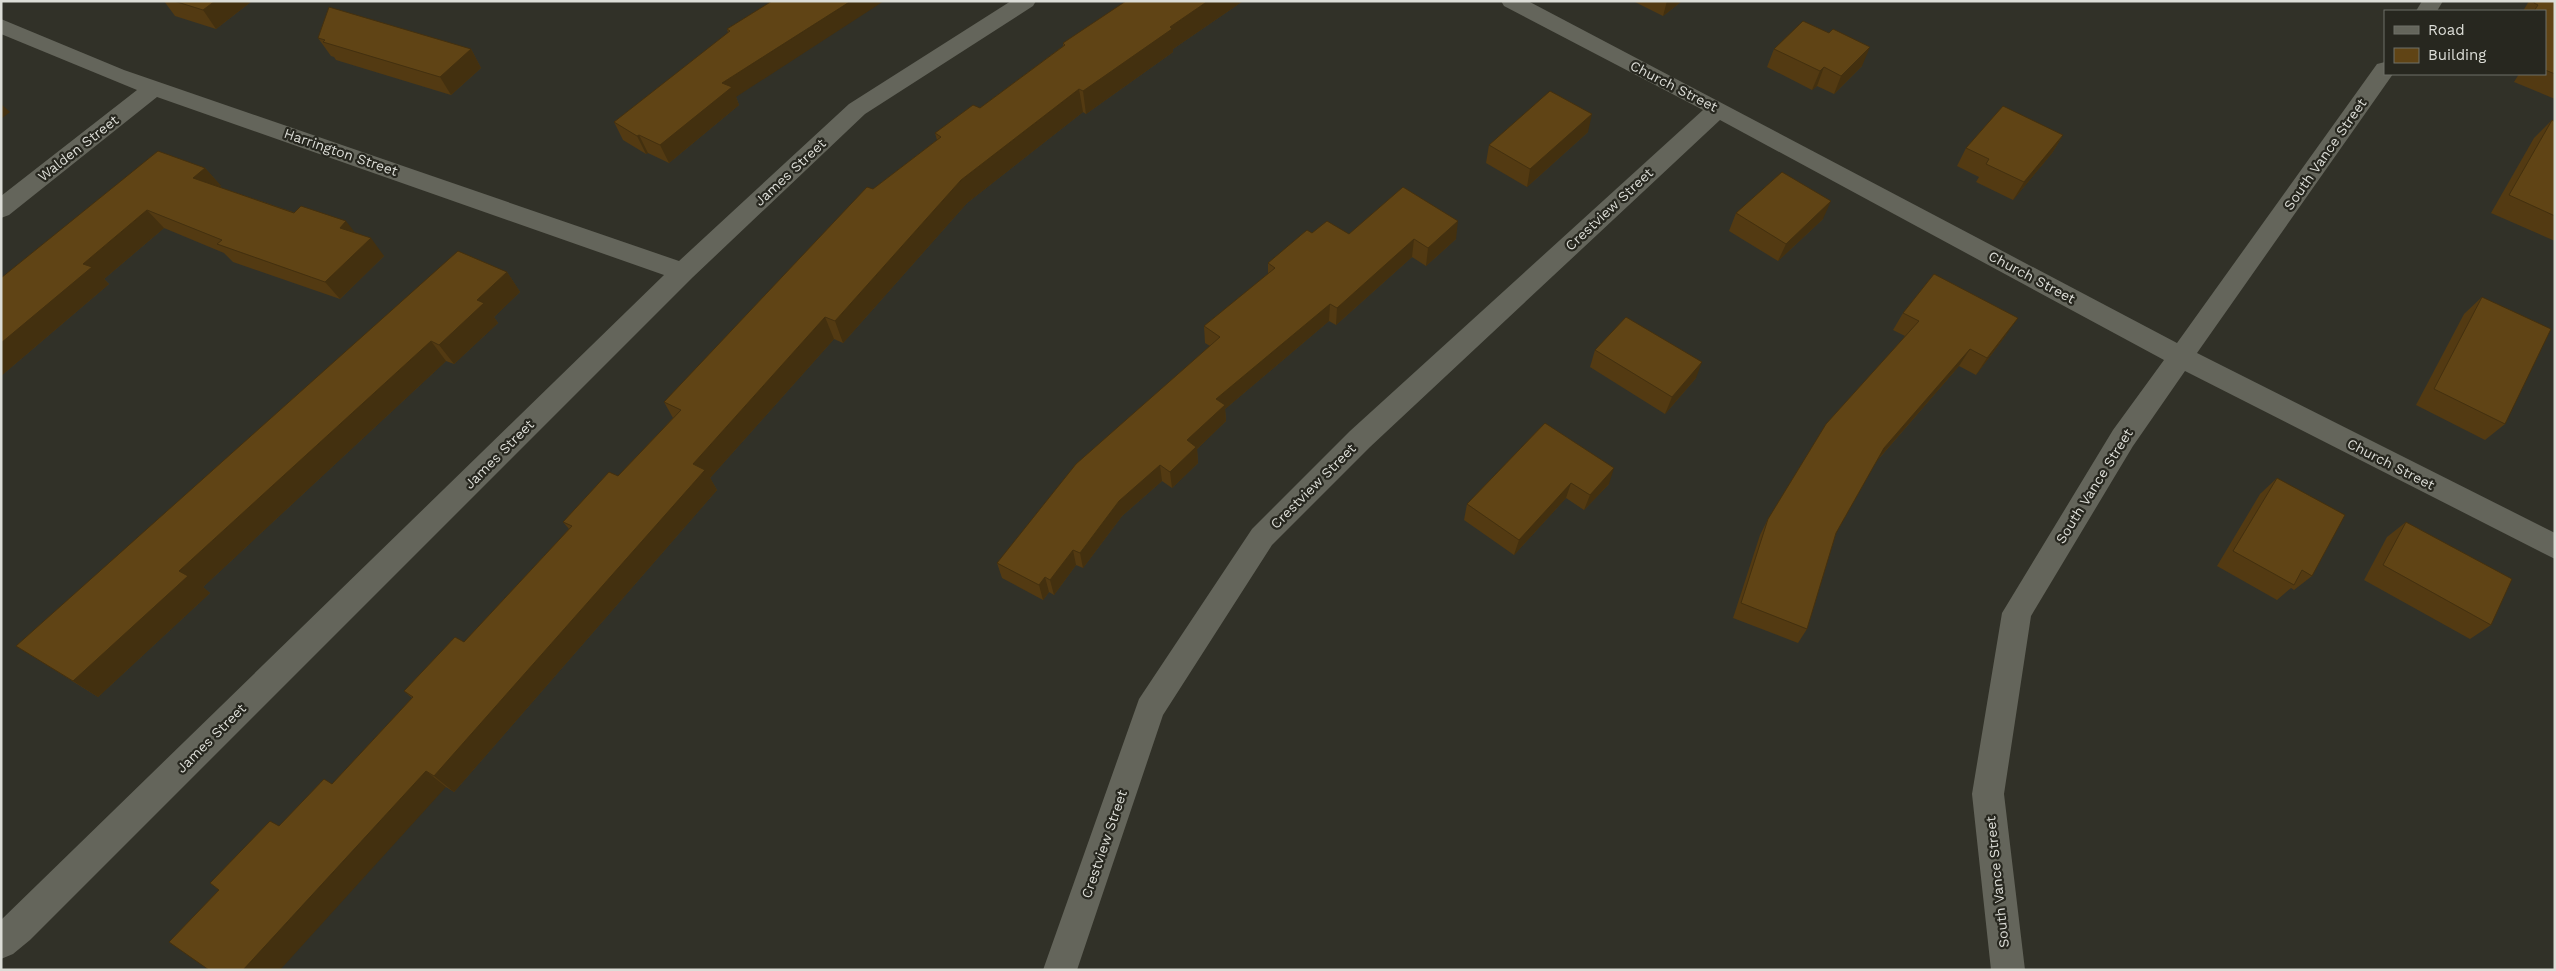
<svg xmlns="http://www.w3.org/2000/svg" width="2556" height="971" font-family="'Work Sans',sans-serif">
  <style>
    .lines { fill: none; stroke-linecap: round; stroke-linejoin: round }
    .street { fill: #64655b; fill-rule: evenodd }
    .wall { fill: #533a12 }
    .shaded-wall { fill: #43300f }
    .building { fill: #604415; stroke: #43300f }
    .labels { text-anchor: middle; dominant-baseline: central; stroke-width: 4.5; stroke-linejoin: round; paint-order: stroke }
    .street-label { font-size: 14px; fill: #dcddd7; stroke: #27271f }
  </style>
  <rect width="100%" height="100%" fill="#313128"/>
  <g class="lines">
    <g class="street">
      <polygon points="1011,1 1036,1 1033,6 865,114 692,278 30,940 13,954 1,959 1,920 664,275 157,97 9,215 1,218 1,196 137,90 1,34 1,19 124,70 679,261 849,104"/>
      <polygon points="1501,1 1528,1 2177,343 2377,64 2385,62 2385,74 2393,74 2197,353 2555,533 2555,559 2185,371 2133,446 2031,616 2004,794 2025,970 1991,970 1972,794 2002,613 2113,430 2164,360 1720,120 1370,447 1272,545 1163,715 1077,970 1043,970 1139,699 1252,529 1350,431 1703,110 1504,6"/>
      <polygon points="2422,1 2443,1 2437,11 2416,11"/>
    </g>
  </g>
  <g class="wall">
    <polygon points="164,1 252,1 216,29 175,16"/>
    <polygon points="772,1 736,97 739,105 669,163 648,153 646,154 623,140 614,122 728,33 727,29"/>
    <polygon points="1126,1 1243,1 1173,49 1173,52 1086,114 1083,112 967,203 843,343 834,339 710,478 717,490 454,792 446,787 219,890 279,826 332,784 412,698 404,691 464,642 569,529 563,522 618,476 673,418 664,402 873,189 937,140 935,133 980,108 1063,46 1063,43"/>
    <polygon points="1633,1 1682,1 1663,16"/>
    <polygon points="2529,1 2555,1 2555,99 2514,82 2519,74 2545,74 2545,11 2523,11"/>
    <polygon points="318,38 471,49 481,68 451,95 336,60 334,57 331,56"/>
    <polygon points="1774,49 1862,66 1834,94 1817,86 1812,90 1767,67"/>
    <polygon points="2552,120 2555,122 2555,241 2491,213 2534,138"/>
    <polygon points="1588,132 1527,187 1486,163 1489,145"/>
    <polygon points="2063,135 2052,153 2013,200 1976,182 1979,177 1957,166 1966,148"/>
    <polygon points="205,168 221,186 219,187 355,233 384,256 340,299 233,262 224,253 164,228 104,279 109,284 1,376 1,278"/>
    <polygon points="1736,213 1823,219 1778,261 1729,231"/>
    <polygon points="1312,233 1456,239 1426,266 1412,257 1336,325 1329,321 1225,409 1226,421 1197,449 1198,463 1172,488 1162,481 1122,516 1083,568 1076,565 1054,595 1049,592 1043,600 1002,578 997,563 1210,346 1205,343 1204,326 1268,274 1268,263"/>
    <polygon points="507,272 520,292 494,317 498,323 454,364 446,361 203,587 210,593 98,697 16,646"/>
    <polygon points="2482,297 2505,424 2485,440 2416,405 2464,314"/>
    <polygon points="1903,313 2006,335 1976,375 1959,366 1876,462 1836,533 1807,629 1798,643 1733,618 1760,535 1768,519 1905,336 1893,330"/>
    <polygon points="1595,350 1696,378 1665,414 1590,367"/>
    <polygon points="1545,423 1609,484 1584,510 1566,498 1514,555 1464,520 1467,504"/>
    <polygon points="2277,478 2312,576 2294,590 2291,588 2277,600 2217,566 2260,494"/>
    <polygon points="2406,522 2491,625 2470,639 2364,580 2387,537"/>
  </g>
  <g class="shaded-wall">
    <polygon points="215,1 252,1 216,29 203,10"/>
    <polygon points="851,1 884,1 736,97 739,105 669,163 660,145 722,83"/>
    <polygon points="1208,1 1243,1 1173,49 1173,52 1086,114 1083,91 1170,27"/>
    <polygon points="1667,1 1682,1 1663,16"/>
    <polygon points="1870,47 1862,66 1834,94 1841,76"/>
    <polygon points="471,49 481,68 451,95 440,77"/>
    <polygon points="1824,67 1817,86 1812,90 1820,71"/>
    <polygon points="1079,89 1083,112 967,203 843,343 835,321 961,180"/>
    <polygon points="1,104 10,112 1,119"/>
    <polygon points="1592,114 1588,132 1527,187 1530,169"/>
    <polygon points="639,135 648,153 646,154 637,136"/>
    <polygon points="2063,135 2052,153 2013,200 2024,182"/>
    <polygon points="205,168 221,186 209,196 193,178"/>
    <polygon points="1831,201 1823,219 1778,261 1786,244"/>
    <polygon points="147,210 164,228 104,279 109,284 1,376 1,343 83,264"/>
    <polygon points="346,221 360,239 340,228"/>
    <polygon points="1458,221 1456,239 1426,266 1428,248"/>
    <polygon points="371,238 384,256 340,299 325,282"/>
    <polygon points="1414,239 1412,257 1336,325 1337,308"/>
    <polygon points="507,272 520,292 494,317 498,323 454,364 439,345 477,300"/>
    <polygon points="1330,304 1329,321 1225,409 1226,421 1197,449 1198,463 1172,488 1170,472 1187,440 1216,399"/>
    <polygon points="825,317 834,339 710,478 717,490 454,792 434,776 693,464"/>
    <polygon points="2018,318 2006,335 1976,375 1987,358"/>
    <polygon points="431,341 446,361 203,587 210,593 98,697 73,681 179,571"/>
    <polygon points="1970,349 1959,366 1874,464 1884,448"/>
    <polygon points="1702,362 1696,378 1665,414 1672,397"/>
    <polygon points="1160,465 1162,481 1122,516 1083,568 1080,553 1119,501"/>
    <polygon points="1614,468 1609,484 1584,510 1590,495"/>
    <polygon points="1571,483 1566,498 1514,555 1519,540"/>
    <polygon points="1073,550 1076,565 1054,595 1050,580"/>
    <polygon points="1045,577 1049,592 1043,600 1039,585"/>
    <polygon points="426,771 446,787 280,970 243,970"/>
  </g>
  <g class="building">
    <polygon points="174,1 215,1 203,10"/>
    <polygon points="772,1 851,1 722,83 732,87 660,145 639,135 637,136 614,122 730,31 727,29"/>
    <polygon points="1126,1 1208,1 1170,27 1172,29 1083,91 1079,89 961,180 835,321 825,317 693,464 705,470 434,776 426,771 243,970 209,970 169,942 219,890 210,883 270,821 279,826 324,779 332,784 413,697 404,691 455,637 464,642 572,526 563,522 609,472 618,476 681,410 664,402 867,187 873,189 941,137 935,133 973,105 980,108 1065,45 1063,43"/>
    <polygon points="2534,1 2555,1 2555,74 2545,70 2545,11 2534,11 2538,5 2534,3"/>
    <polygon points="329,7 471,49 440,77 323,42 325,40 318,38"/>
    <polygon points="1803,21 1829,33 1833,29 1870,47 1841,76 1824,67 1820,71 1774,49"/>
    <polygon points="1550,91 1592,114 1530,169 1489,145"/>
    <polygon points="2003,106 2063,135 2024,182 1986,164 1989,159 1966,148"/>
    <polygon points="2552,120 2555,122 2555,216 2509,195"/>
    <polygon points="158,151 205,168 193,178 294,213 301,206 346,221 340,228 371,238 325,282 217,244 222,240 147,210 83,264 92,267 1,343 1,278"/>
    <polygon points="1782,172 1831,201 1786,244 1736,213"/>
    <polygon points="1403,187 1458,221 1428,248 1414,239 1337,308 1330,304 1216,399 1225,405 1187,440 1196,447 1170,472 1160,465 1119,501 1080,553 1073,550 1050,580 1045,577 1039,585 997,563 1076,464 1220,337 1204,326 1275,268 1268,263 1307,230 1312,233 1327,221 1349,234"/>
    <polygon points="458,251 507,272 477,300 484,303 439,345 431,341 179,571 188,576 73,681 16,646"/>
    <polygon points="1934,274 2018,318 1987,358 1970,349 1884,448 1836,533 1807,629 1741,603 1768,519 1826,424 1919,321 1903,313"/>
    <polygon points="2482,297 2551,329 2505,424 2434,389"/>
    <polygon points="1626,317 1702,362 1672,397 1595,350"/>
    <polygon points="1545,423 1614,468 1590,495 1571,483 1519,540 1467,504"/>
    <polygon points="2277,478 2345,515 2312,576 2302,570 2294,585 2233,551"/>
    <polygon points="2406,522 2512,579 2491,625 2383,565"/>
  </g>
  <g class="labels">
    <g class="street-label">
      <text transform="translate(1674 86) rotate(27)">Church Street</text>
      <text transform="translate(78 148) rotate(-38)">Walden Street</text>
      <text transform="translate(341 152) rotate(19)">Harrington Street</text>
      <text transform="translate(2325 154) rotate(-55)">South Vance Street</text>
      <text transform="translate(790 172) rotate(-43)">James Street</text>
      <text transform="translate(1609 209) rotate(-43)">Crestview Street</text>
      <text transform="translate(2032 277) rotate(28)">Church Street</text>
      <text transform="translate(499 454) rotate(-45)">James Street</text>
      <text transform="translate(2391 464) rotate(27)">Church Street</text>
      <text transform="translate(1313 486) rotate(-45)">Crestview Street</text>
      <text transform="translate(2094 486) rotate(-58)">South Vance Street</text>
      <text transform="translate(211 738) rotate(-45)">James Street</text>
      <text transform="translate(1104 844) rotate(-71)">Crestview Street</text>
      <text transform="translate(1997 882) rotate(-96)">South Vance Street</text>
    </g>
  </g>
  <rect width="2556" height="971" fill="none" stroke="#dcddd7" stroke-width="5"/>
  <rect x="2384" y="10" width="162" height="65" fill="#27271f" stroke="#6f7069"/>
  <rect x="2394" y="26" width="25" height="8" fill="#64655b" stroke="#6f7069"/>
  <text x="2428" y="35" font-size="15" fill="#dcddd7">Road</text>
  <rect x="2394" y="48" width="25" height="15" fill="#604415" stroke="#6f7069"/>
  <text x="2428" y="60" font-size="15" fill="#dcddd7">Building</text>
</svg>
